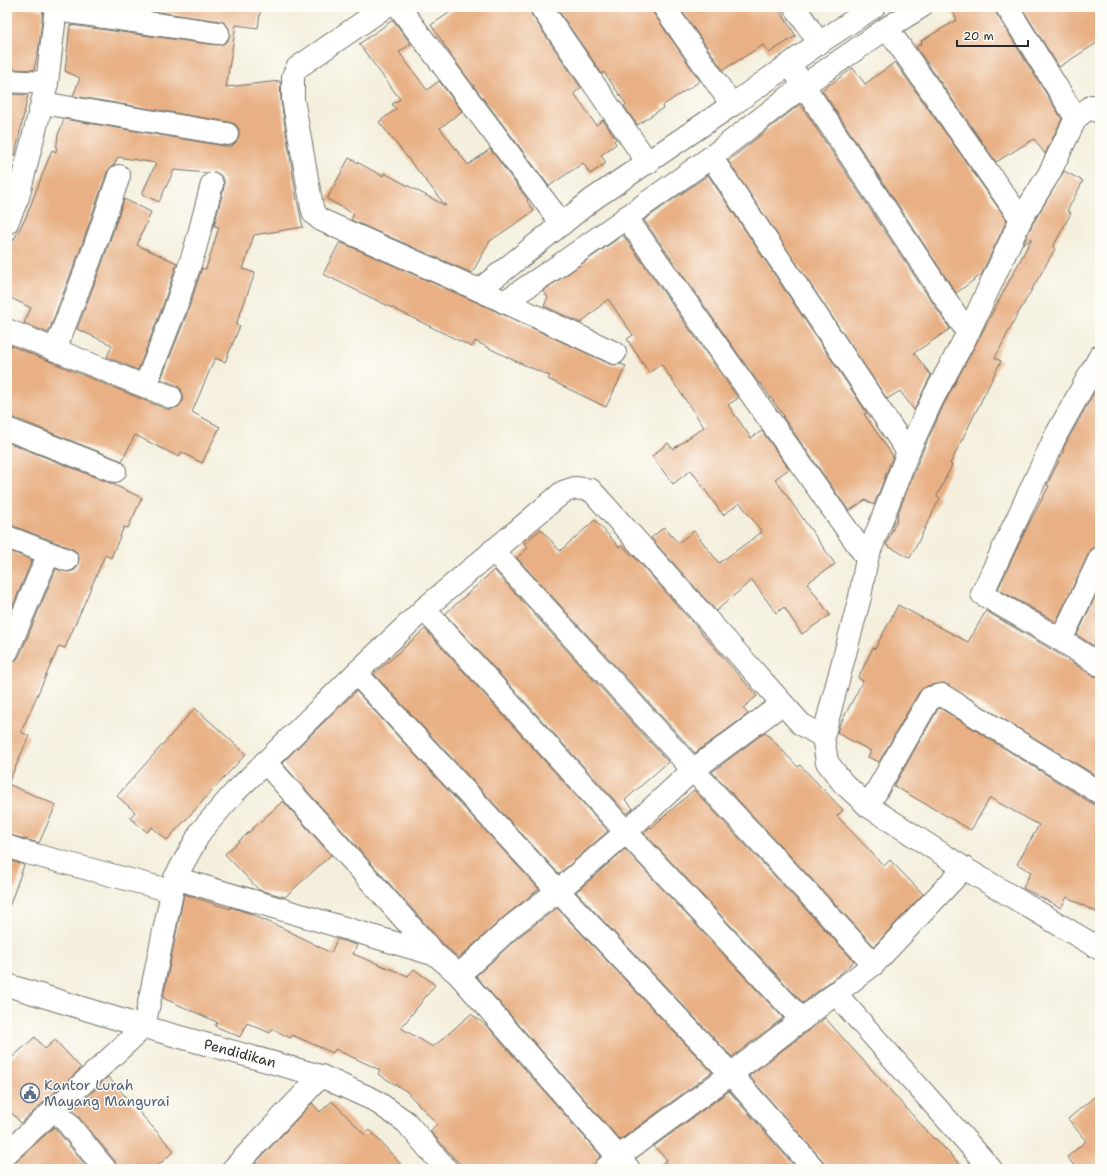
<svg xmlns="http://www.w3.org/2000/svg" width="1107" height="1176" font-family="'Shantell Sans',sans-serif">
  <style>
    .building { fill: #e8b084 }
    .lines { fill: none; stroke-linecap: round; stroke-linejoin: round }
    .street-casing { stroke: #717069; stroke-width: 24 }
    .secondary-casing { stroke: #717069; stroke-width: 24 }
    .street { stroke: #fff; stroke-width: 22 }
    .secondary { stroke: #fff; stroke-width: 22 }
    .labels { text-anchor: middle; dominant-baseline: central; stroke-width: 3; stroke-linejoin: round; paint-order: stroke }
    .street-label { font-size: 14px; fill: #2b2b2b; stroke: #fdfcf7 }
    .service-label { font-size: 14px; fill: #4e5e75; stroke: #fdfcf7; text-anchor: start }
  </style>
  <rect width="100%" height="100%" fill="#fdfcf7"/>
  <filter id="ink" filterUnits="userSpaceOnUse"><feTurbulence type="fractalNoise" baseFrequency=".025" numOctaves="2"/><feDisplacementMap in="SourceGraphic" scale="8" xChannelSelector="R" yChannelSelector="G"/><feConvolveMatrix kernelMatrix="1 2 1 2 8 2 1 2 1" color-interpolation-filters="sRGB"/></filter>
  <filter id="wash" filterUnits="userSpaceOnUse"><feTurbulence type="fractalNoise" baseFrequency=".012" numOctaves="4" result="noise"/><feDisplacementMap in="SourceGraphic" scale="16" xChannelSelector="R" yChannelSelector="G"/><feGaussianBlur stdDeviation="0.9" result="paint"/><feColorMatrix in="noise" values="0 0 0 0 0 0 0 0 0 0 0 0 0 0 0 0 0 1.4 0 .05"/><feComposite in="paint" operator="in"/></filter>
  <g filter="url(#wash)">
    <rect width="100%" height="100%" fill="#f4efdc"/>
    <g id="blocks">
      <g class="building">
        <polygon points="7,7 29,7 43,10 39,47 34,70 7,69"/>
        <polygon points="124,7 261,7 258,28 236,25 226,87 280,81 281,101 297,200 303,227 254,235 243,269 255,273 236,325 240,326 225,362 215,358 192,412 220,427 202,463 181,452 179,457 135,435 122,461 12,417 7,417 7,344 166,409 172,409 178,407 183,401 183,395 181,389 176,385 161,379 186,316 202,268 206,269 219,227 214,226 224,187 224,180 220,175 215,172 207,173 174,170 159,202 142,194 156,163 118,157 114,165 111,167 107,172 79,253 48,333 24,323 31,308 7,296 7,252 26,217 52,150 56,152 58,135 64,119 225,146 232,146 236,142 239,136 239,129 235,124 229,122 73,96 80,78 65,71 70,25 216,45 223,44 228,40 230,35 229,28 225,23 220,21"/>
        <polygon points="458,7 529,7 531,14 581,88 574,93 596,125 603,120 616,139 614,141 616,144 601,155 606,163 590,174 583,163 549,186 458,65 431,25"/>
        <polygon points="556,7 652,7 654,14 700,81 662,106 663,108 637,125 624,106 626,104 604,72 602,74"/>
        <polygon points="679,7 778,7 796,36 769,53 763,45 723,70"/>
        <polygon points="950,7 992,7 1062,119 1045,154 1034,139 996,162 916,47 922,43 921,41 957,20"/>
        <polygon points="1028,7 1100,7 1100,41 1059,67 1023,10"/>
        <polygon points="393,20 411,44 399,52 427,90 439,81 462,111 440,128 468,165 490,149 528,200 527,201 534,211 490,241 472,273 351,220 354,214 327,199 349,158 383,176 384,173 446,206 379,122 396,109 392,104 400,99 359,44"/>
        <polygon points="895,62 1007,220 981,275 956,293 822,90 853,68 865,84"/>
        <polygon points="7,94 28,95 15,155 7,154"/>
        <polygon points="800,104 950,329 914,353 931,375 914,410 900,391 887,399 728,161"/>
        <polygon points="1064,171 1083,181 1067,211 1071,213 1053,247 1055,249 1015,319 995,358 1001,361 950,464 952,465 937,496 940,498 910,558 886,545 898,517 897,516 920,457 944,404 1032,238 1023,245 1032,225"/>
        <polygon points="708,175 867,413 864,414 893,456 874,505 865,500 849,511 783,417 784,416 760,383 759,384 644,220"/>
        <polygon points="124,199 151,212 137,245 177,263 162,308 138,370 107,357 112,345 77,329 103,261"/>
        <polygon points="623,235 738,398 728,405 751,438 762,431 789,469 775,479 835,564 807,583 830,615 802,634 784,607 776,613 752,580 716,611 651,538 664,527 678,543 694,531 719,563 762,532 740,503 723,515 691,470 673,484 652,456 668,443 673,449 704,427 661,364 649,373 627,339 633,335 608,299 581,323 544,306 548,297 543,291"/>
        <polygon points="340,242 474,301 610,364 616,365 621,364 626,366 606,407 548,379 550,376 513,360 475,341 472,347 323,274"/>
        <polygon points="1100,382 1100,546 1093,548 1089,553 1056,622 998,589 1027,527 1049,486 1047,485 1064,450 1063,449 1066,443"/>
        <polygon points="7,442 110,483 142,498 128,528 124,527 111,558 105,555 65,648 59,646 21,732 29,736 8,784 56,805 39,843 7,834 7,664 14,662 19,657 56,569 69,572 75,570 78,565 79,558 77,552 71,548 11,525 7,525"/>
        <polygon points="595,520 619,547 622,545 631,555 632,554 757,696 743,708 748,714 695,753 517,558 528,548 524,543 541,529 560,551"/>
        <polygon points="7,550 32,560 7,620"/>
        <polygon points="494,570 668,762 625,800 633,808 627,814 445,614"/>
        <polygon points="1100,587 1100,650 1077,635"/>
        <polygon points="898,605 968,642 986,611 1054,651 1093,676 1100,677 1100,778 944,683 927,686 919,692 879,762 868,757 871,751 837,733 839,726 863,681 858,678 873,648 875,649"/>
        <polygon points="425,629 608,831 559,874 374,674"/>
        <polygon points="356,691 539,889 505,916 459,958 445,946 282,763"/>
        <polygon points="195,708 246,754 167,840 152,827 147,832 130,818 135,812 117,796"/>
        <polygon points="940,708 1093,804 1100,805 1100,914 1067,897 1061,908 1023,888 1031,872 1017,864 1039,825 990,798 971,830 894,786 938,709"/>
        <polygon points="765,732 798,767 800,765 843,810 837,816 884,866 890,860 923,894 874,946 712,772"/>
        <polygon points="694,790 854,961 841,973 803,1003 644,833 650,827 651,828"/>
        <polygon points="283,801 331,855 285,897 259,890 225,854"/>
        <polygon points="625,849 783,1018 732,1057 576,892"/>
        <polygon points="7,859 24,865 9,907 7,906"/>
        <polygon points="184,894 230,909 231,907 248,913 287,930 331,953 337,939 357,945 353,954 408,976 414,969 435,985 401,1028 433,1047 471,1014 487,1026 601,1156 593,1165 593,1169 464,1169 430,1131 437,1124 406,1091 378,1074 380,1070 335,1049 333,1053 292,1035 291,1038 272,1029 270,1033 247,1023 240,1037 215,1026 217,1022 163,998"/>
        <polygon points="557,908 712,1072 620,1140 476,976 521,935"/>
        <polygon points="825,1018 934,1139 935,1138 964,1169 826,1169 823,1161 749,1076"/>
        <polygon points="35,1037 45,1049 55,1040 81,1068 21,1123 7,1108 7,1062"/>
        <polygon points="108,1077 174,1151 154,1169 117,1169 115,1161 73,1110"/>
        <polygon points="729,1091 797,1169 656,1169 667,1160 654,1146"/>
        <polygon points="1100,1092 1100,1169 1077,1169 1067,1157 1086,1141 1068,1119"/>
        <polygon points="332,1101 365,1135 370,1130 405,1169 250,1169 312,1103 320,1112"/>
        <polygon points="54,1127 89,1169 7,1169 7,1165 15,1162"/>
      </g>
    </g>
  </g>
  <g filter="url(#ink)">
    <use href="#blocks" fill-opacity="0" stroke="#717069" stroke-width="1"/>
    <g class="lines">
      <defs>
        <g id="street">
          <polyline points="385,7 297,68 293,76 293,99 312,207 314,214 321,220 479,290 615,353"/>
          <polyline points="399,7 562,224"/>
          <polyline points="541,7 648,163"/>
          <polyline points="664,7 732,105"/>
          <polyline points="795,7 819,43"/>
          <polyline points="1007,7 1076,118"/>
          <polyline points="56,10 218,33"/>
          <polyline points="887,28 1021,219"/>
          <polyline points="796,74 968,333"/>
          <polyline points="7,81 47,83"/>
          <polyline points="42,103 227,134"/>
          <polyline points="1100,113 1092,106 1076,118 1049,174 1021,219 968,333 933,398 908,452 867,558 860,597 823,737 827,762 843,783 868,806 964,868 1100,949"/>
          <polyline points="711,157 908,452"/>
          <polyline points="626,217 867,558"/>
          <polyline points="7,223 18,197 47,83 56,7"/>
          <polyline points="479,290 593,199 732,105 819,43 874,7"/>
          <polyline points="504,302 561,264 711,157 803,86 887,28 921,7"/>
          <polyline points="7,330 171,397"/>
          <polyline points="55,350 91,257 119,176"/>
          <polyline points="1100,356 1056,435 982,594 1061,640 1100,665"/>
          <polyline points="145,386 174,312 195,249 212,184"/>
          <polyline points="7,429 115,471"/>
          <polyline points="7,537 67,560"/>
          <polyline points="493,550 693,770 874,964"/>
          <polyline points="424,609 626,832 802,1020"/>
          <polyline points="1061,640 1100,558"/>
          <polyline points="7,652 49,553"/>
          <polyline points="356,673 558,891 731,1074 814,1169"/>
          <polyline points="265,762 436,955 459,975 629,1169"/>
          <polyline points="868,806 930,698 942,695 1100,793"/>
          <polyline points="7,846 24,852 172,891"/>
          <polyline points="175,878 436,955"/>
          <polyline points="459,975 513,925 558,891 626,832 693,770 782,704"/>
          <polyline points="835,993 991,1169"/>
          <polyline points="56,1109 105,1169"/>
          <polyline points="7,1153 144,1027 175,878 201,831 234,793 356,673 424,609 563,492 575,488 591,490 801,724 823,737"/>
          <polyline points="233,1169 321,1076"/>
          <polyline points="605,1169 618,1157 731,1074 874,964 964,868"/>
        </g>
        <polyline id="secondary" points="7,985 144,1027 321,1076 374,1100 406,1122 446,1169"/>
      </defs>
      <use href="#street" class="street-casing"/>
      <use href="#secondary" class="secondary-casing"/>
      <use href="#street" class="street"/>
      <use href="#secondary" class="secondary"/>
    </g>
  </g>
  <defs>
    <symbol id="civic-ring" viewBox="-11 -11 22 22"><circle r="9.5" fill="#fdfcf7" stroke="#5c6f8a" stroke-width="1.5"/><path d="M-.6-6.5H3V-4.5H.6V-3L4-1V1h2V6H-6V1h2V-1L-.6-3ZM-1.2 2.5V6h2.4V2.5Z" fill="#5c6f8a"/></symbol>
  </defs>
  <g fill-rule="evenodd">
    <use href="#civic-ring" x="19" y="1082" width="22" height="22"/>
  </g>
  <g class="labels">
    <g class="street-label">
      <text transform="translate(240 1053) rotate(15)">Pendidikan</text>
    </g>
    <g class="service-label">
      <text x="44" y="1085">Kantor Lurah<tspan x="44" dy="16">Mayang Mangurai</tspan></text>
    </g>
  </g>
  <rect width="1107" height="1176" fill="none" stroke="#fdfcf7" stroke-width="24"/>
  <path d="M957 40v6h71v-6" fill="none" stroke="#2b2b2b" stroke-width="2"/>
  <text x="963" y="40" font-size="12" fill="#2b2b2b" stroke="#fdfcf7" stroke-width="3" paint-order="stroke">20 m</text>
</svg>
